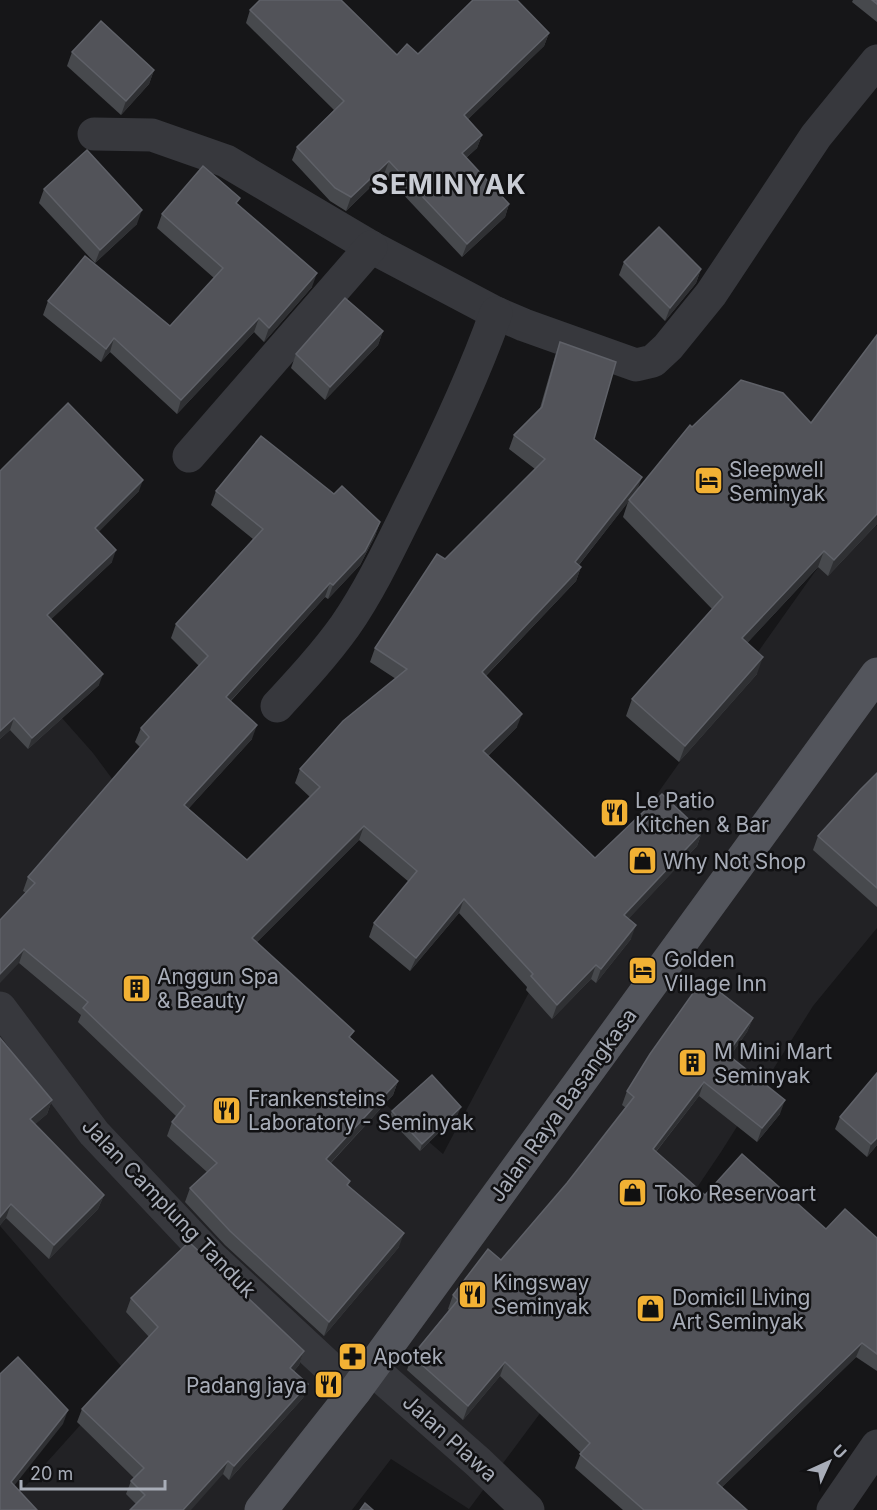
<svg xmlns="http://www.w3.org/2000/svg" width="877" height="1510" font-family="Inter,sans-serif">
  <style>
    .built { fill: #222225 }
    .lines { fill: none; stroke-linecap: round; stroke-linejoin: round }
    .minor { stroke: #37383d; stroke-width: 33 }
    .major { stroke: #53555c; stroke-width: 33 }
    .wall { fill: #47494d }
    .shaded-wall { fill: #2f3033 }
    .building { fill: #525359; stroke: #5f6168; stroke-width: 1.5 }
    .labels { text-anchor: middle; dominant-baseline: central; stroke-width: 5; stroke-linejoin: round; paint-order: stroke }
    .poi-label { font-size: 21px; fill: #a8adb8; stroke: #111113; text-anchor: start }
    .street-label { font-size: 21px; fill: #a8adb8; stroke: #111113 }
    .district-label { font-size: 27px; font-weight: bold; letter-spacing: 1.5px; fill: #c9ccd4; stroke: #111113 }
  </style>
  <rect width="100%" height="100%" fill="#161618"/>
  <polygon class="built" points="858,511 877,526 877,928 813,1006 721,1152 590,1346 469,1509 391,1459 352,1510 4,1510 127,1373 0,1226 0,648 93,753 297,1028 443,1154 567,921"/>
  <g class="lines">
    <g class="minor">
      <polyline points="94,134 152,135 226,161 371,247 496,313 524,325 636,365 653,361 668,347 711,294 816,136 877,61"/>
      <polyline points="189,456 371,247"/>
      <path d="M 277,706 C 301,680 325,654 345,626 C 372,587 392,543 413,501 C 444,439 473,378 496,313"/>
      <polyline points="0,1008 94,1133 212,1258 355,1391"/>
      <polyline points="371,1368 478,1462 528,1510"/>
      <polyline points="833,1510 877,1446"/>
    </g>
    <polyline class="major" points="261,1510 355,1391 877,674"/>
  </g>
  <g class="wall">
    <polygon points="853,0 877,0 877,22 852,2"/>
    <polygon points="250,10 397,55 418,54 549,33 544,46 468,119 482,135 477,148 466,158 509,204 505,217 462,257 384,174 346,211 330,201 292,160 297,147 334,110 246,23"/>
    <polygon points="72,52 154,70 149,84 121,115 67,66"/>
    <polygon points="44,189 137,224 95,263 39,203"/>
    <polygon points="238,204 312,287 264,342 254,332 177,414 110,352 101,362 43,315 48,301 170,326 214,278 157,228 162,214"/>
    <polygon points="624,262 701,269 696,283 665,321 619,275"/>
    <polygon points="383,331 378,345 325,400 291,368 296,354"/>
    <polygon points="877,335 877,524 828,576 818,567 747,643 757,674 679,762 626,716 632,699 712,609 623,517 628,502 579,565 581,567 576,581 486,676 517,727 488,756 595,858 702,832 697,846 628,919 631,939 596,983 591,979 552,1019 526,990 527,987 459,913 410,971 369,937 374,923 409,882 359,840 257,942 352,1039 398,1081 393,1095 331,1163 348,1186 399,1247 324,1336 225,1245 185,1202 190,1188 207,1172 167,1136 172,1122 177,1117 78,1022 81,1015 19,963 26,893 23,891 28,877 140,747 135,742 141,728 199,666 171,638 176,624 253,539 211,505 216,491 334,494 380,522 375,536 360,565 328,599 325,597 231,701 252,739 188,809 247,860 310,797 295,783 300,769 396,679 370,662 375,648 445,559 535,469 509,449 514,435 540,408 555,356 560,342 594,439 637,490 692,427 811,423"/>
    <polygon points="0,471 139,491 98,532 112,562 51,619 99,685 28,749 10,730 0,739"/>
    <polygon points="877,773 877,907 813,850 818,836"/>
    <polygon points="753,1018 747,1032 730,1056 780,1114 757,1142 699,1096 656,1152 705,1195 826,1229 877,1238 877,1371 856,1357 722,1487 747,1510 623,1510 575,1468 581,1453 500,1376 463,1420 407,1370 412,1356 449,1310 448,1309 453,1295 501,1260 567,1183 626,1108 622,1105 627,1091"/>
    <polygon points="0,1038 52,1100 47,1114 35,1124 104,1195 98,1209 49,1259 6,1218 0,1225"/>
    <polygon points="877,1073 877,1145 867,1157 835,1129 840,1117"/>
    <polygon points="392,1111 458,1114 420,1151 389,1119"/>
    <polygon points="131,1298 304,1351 299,1365 294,1371 308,1384 303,1398 229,1480 223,1474 136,1504 126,1494 131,1481 134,1478 77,1422 82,1409 149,1337 126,1312"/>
  </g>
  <g class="shaded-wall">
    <polygon points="549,33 544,46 459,128 464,115"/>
    <polygon points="154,70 149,84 121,115 126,101"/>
    <polygon points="482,135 477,148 457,166 462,153"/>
    <polygon points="389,161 384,174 346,211 351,197"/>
    <polygon points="509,204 505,217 462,257 467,244"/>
    <polygon points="142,210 137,224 95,263 100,250"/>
    <polygon points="701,269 696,283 665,321 670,308"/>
    <polygon points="317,273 312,287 264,342 269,328"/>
    <polygon points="259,318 254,332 177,414 181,400"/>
    <polygon points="383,331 378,345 325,400 330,387"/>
    <polygon points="114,338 110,352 101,362 106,349"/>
    <polygon points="642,477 637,491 570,576 575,562"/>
    <polygon points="143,480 139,491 91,540 95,528"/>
    <polygon points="877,514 877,524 828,576 834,560"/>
    <polygon points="380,522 375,536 360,565 328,599 333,585"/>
    <polygon points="116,550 112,562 43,627 47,615"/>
    <polygon points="824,551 818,567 736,655 742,638"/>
    <polygon points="581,567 576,581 476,686 482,672"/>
    <polygon points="330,583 325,597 221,711 226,697"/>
    <polygon points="763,657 757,674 679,762 685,746"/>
    <polygon points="103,674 99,685 28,749 32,738"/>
    <polygon points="522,714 517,727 478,765 483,751"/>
    <polygon points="14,718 10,730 0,739 0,731"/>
    <polygon points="257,725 252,739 179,819 184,805"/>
    <polygon points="364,826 359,840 247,952 252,938"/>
    <polygon points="702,832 697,846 619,929 624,915"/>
    <polygon points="464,899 459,913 410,971 416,958"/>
    <polygon points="636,925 631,939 596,983 601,969"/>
    <polygon points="24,949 19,963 0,983 0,974"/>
    <polygon points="596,965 591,979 552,1019 557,1005"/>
    <polygon points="753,1018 747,1032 722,1067 727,1054"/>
    <polygon points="398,1081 393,1095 321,1173 326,1159"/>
    <polygon points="704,1082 699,1096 647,1163 653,1149"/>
    <polygon points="52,1100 47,1114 25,1133 30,1119"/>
    <polygon points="785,1100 780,1114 757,1142 762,1128"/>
    <polygon points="461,1107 458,1114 420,1151 422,1144"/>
    <polygon points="877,1138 877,1145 867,1157 871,1144"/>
    <polygon points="104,1195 98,1209 49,1259 54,1245"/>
    <polygon points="11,1204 6,1218 0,1225 0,1217"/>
    <polygon points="404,1233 399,1247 324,1336 329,1322"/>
    <polygon points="862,1343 856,1357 712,1497 717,1483"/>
    <polygon points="304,1351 299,1365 285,1382 290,1368"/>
    <polygon points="505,1362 500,1376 463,1420 468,1406"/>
    <polygon points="308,1384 303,1398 229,1480 234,1466"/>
    <polygon points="68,1410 63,1424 6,1496 11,1482"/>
    <polygon points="228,1461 223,1474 191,1510 183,1510"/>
  </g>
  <g class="building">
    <polygon points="260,0 341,0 397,55 407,44 418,54 473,0 517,0 549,33 464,115 482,135 462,153 509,204 467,244 389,161 351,197 335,188 297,147 344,101 250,10"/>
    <polygon points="872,0 877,0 877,4"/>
    <polygon points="101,21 154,70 126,101 72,52"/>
    <polygon points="87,150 142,210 100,250 44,189"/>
    <polygon points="203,166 240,198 236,203 317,273 269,328 259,318 181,400 114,338 106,349 48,301 85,256 170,326 223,268 162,214"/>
    <polygon points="659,227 701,269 670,308 624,262"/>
    <polygon points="345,298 383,331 330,387 296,354"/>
    <polygon points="877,335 877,514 834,560 824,551 742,638 763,657 685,746 632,699 723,597 629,500 690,425 692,427 741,380 783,393 811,423"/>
    <polygon points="560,342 616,362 594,439 642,477 575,562 581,567 482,672 522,714 483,751 595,858 662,794 702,832 624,915 636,925 601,969 596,965 557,1005 531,976 533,974 464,899 416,958 374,923 417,871 364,826 252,938 354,1031 349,1037 398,1081 326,1159 350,1181 347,1185 404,1233 329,1322 230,1231 190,1188 217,1163 172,1122 185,1106 83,1008 88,1002 24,949 0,974 0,920 35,883 28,877 149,737 141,728 208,656 176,624 263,529 216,491 261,436 334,494 342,486 380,522 365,551 333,585 330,583 226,697 257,725 184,805 247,860 320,787 300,769 343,721 407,669 375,648 437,554 445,559 545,459 514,435 542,407"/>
    <polygon points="68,403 143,480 95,528 116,550 47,615 103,674 32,738 14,718 0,731 0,471"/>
    <polygon points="877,773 877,888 818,836 860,790"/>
    <polygon points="703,979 753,1018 727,1054 785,1100 762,1128 704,1082 653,1149 705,1195 742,1154 826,1229 845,1209 877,1238 877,1354 862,1343 717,1483 747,1510 644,1510 580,1454 590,1443 505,1362 468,1406 412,1356 458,1300 453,1295 488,1249 501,1260 567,1183 634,1097 627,1091 650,1054"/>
    <polygon points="0,1038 52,1100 30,1119 104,1195 54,1245 11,1204 0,1217"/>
    <polygon points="877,1073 877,1138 871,1144 840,1117"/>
    <polygon points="432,1075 461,1107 422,1144 392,1111"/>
    <polygon points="189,1242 304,1351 290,1368 308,1384 234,1466 228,1461 183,1510 130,1510 145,1495 131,1481 144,1468 82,1409 158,1327 131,1298"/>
    <polygon points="18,1357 68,1410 11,1482 37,1510 0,1510 0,1374"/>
    <polygon points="365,1503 373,1510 360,1510"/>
  </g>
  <defs>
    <symbol id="hotel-square" viewBox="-11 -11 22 22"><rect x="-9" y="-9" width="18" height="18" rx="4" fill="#f2b134" stroke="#111113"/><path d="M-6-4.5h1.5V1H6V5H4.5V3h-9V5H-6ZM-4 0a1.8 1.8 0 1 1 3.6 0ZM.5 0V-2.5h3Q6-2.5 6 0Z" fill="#111"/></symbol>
    <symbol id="restaurant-square" viewBox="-11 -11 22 22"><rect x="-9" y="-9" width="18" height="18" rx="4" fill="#f2b134" stroke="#111113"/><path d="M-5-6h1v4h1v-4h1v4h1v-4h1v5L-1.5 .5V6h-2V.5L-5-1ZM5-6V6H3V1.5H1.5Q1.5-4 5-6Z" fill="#111"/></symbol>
    <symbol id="shop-square" viewBox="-11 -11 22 22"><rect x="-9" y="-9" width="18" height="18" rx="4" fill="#f2b134" stroke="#111113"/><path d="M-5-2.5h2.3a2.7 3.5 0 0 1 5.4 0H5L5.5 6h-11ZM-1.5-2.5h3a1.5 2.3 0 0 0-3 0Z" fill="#111"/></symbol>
    <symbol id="building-square" viewBox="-11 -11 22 22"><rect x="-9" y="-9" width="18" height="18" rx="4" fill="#f2b134" stroke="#111113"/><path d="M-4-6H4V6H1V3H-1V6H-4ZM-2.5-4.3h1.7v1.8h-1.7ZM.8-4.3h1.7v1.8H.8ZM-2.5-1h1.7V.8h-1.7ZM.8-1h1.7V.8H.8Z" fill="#111"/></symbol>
    <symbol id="pharmacy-square" viewBox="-11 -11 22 22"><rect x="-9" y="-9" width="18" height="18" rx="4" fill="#f2b134" stroke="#111113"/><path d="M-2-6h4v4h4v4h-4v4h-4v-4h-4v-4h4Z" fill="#111"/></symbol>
  </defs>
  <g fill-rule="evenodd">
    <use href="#hotel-square" x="692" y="464" width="33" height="33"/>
    <use href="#restaurant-square" x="598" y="796" width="33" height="33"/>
    <use href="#shop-square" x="626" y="844" width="33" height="33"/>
    <use href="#hotel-square" x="626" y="954" width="33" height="33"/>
    <use href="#building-square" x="120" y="972" width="33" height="33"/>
    <use href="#building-square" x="676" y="1046" width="33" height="33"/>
    <use href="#restaurant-square" x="210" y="1094" width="33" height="33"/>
    <use href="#shop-square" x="616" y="1176" width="33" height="33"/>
    <use href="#restaurant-square" x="456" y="1278" width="33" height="33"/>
    <use href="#shop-square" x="634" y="1292" width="33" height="33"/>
    <use href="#pharmacy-square" x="336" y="1340" width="33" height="33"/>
    <use href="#restaurant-square" x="312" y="1368" width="33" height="33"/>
  </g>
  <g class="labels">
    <g class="poi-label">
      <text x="729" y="469">Sleepwell<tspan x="729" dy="24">Seminyak</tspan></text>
      <text x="635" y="800">Le Patio<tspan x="635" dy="24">Kitchen &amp; Bar</tspan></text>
      <text x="663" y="861">Why Not Shop</text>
      <text x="664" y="959">Golden<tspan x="664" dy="24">Village Inn</tspan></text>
      <text x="157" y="976">Anggun Spa<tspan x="157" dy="24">&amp; Beauty</tspan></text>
      <text x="714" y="1051">M Mini Mart<tspan x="714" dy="24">Seminyak</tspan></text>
      <text x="248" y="1098">Frankensteins<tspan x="248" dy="24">Laboratory - Seminyak</tspan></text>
      <text x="654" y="1193">Toko Reservoart</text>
      <text x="493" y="1282">Kingsway<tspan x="493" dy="24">Seminyak</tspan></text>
      <text x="672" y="1297">Domicil Living<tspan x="672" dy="24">Art Seminyak</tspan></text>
      <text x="373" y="1356">Apotek</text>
      <text x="307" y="1385" text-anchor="end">Padang jaya</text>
    </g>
    <g class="street-label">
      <text transform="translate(563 1105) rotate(-54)">Jalan Raya Basangkasa</text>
      <text transform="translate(169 1208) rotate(46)">Jalan Camplung Tanduk</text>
      <text transform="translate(450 1438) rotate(42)">Jalan Plawa</text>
    </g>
    <g class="district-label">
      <text x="449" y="184">SEMINYAK</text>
    </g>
  </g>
  <g transform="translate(829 1462) rotate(45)" stroke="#111113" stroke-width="4.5" paint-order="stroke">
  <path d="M0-4.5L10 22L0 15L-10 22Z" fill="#a8adb8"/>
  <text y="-9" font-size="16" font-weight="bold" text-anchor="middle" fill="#a8adb8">U</text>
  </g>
  <path d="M21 1480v9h144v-9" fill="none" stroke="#a8adb8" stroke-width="3"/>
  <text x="30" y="1480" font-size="18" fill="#a8adb8" stroke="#111113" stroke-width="4.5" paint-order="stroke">20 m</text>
</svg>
